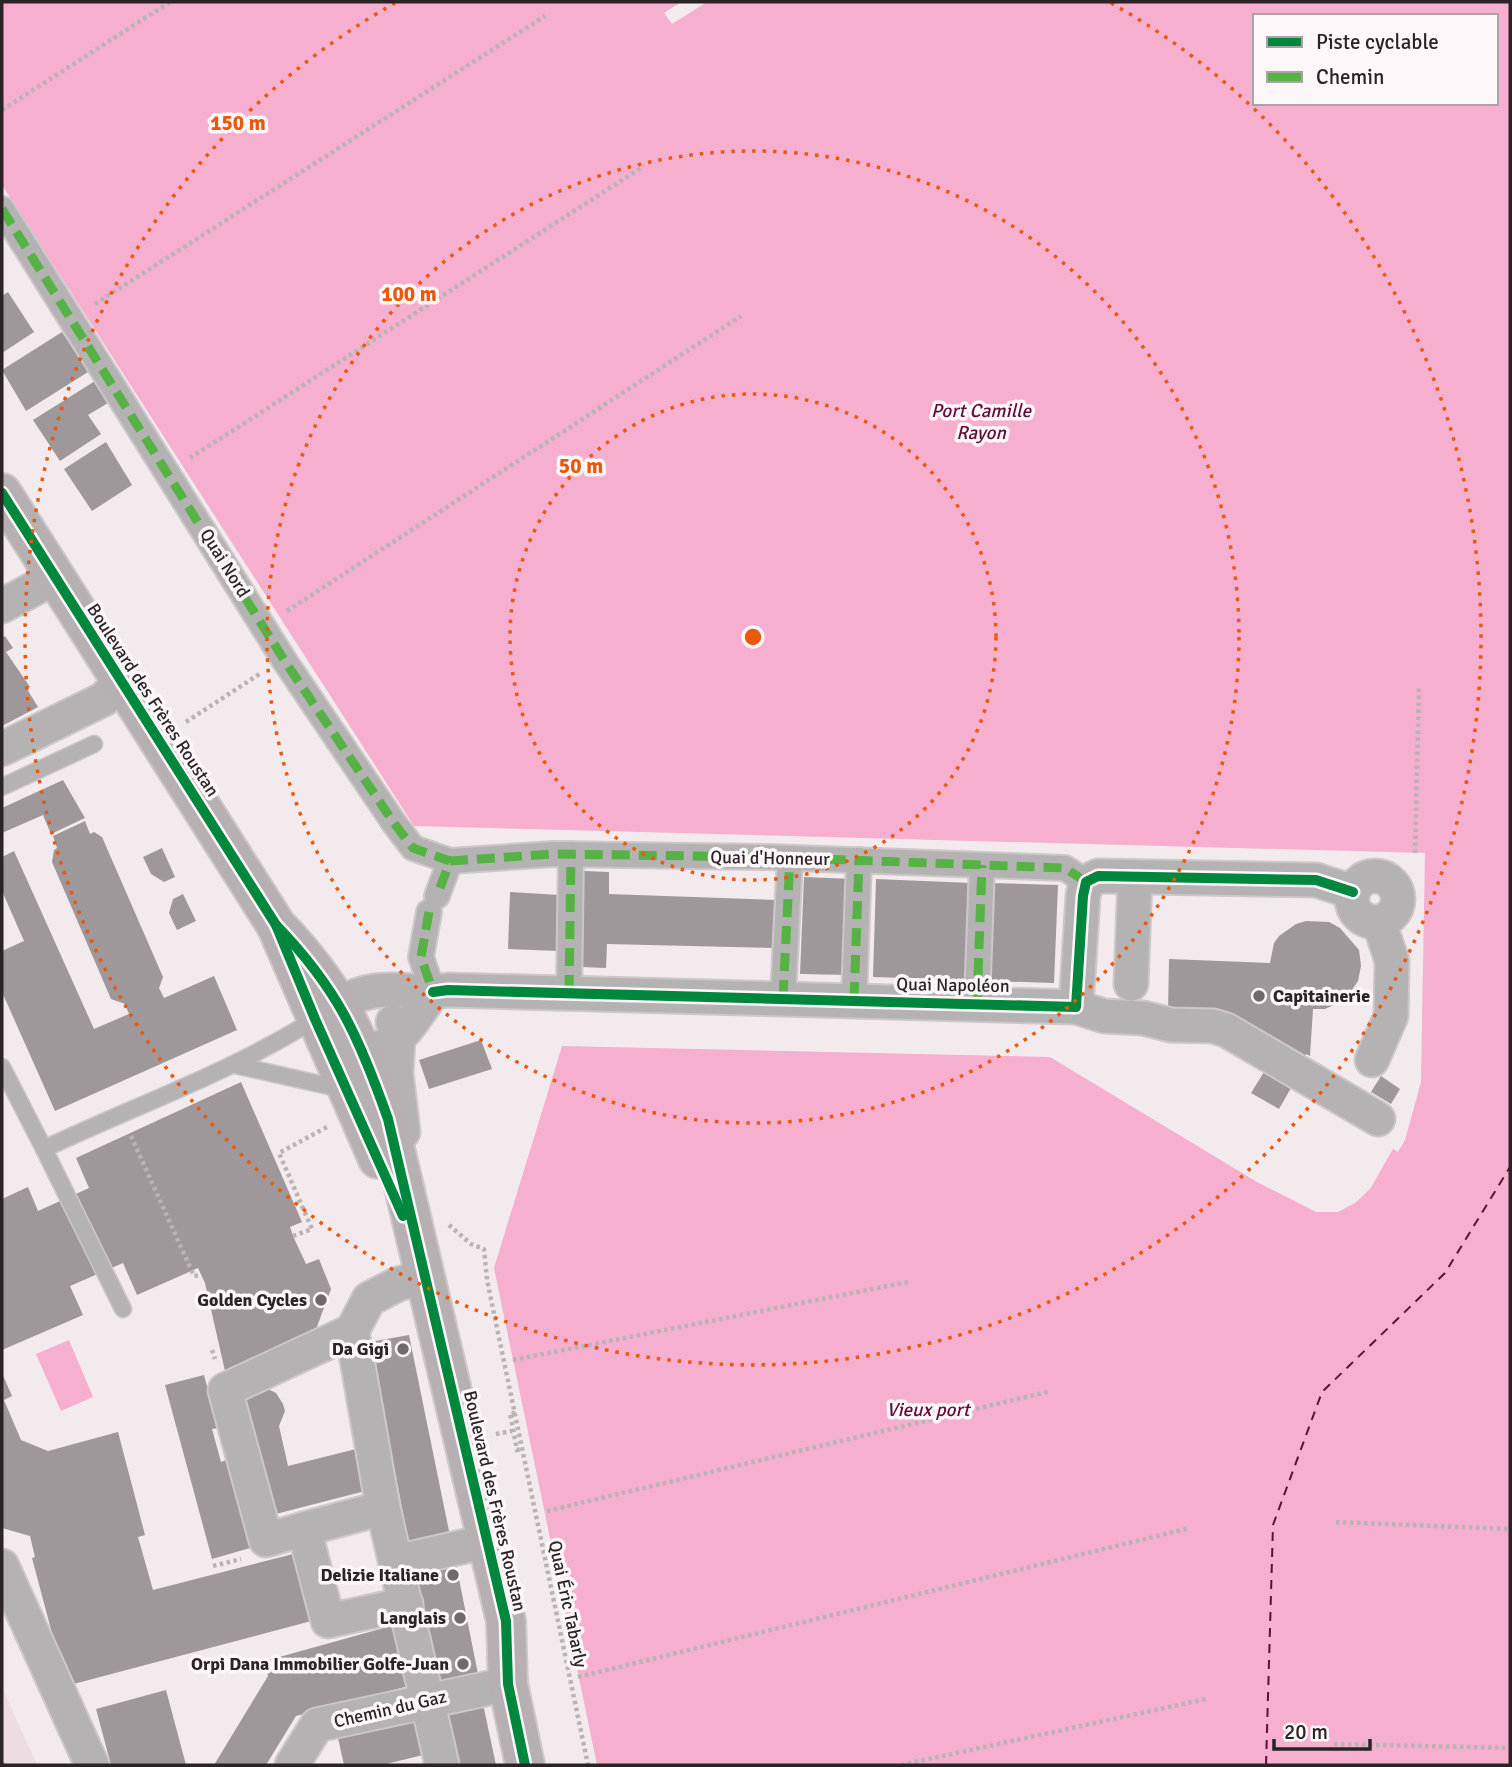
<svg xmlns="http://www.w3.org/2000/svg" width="1512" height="1767" font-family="Signika,sans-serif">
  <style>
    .built { fill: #eedce3 }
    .water { fill: #f6afce; fill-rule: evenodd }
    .pier { fill: #f3eaee }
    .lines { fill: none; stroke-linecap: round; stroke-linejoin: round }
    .ferry { stroke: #620c3d; stroke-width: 2; stroke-dasharray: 9 7; stroke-linecap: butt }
    .building { fill: #9e989a }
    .service-casing { stroke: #cec7ca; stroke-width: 19 }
    .pedestrian-casing { stroke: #cec7ca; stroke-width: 28 }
    .minor-casing { stroke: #cec7ca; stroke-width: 37 }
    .secondary-casing { stroke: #cec7ca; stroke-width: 42 }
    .path { stroke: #b8b3b5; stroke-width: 4.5; stroke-dasharray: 3.5 3.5; stroke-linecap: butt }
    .service { stroke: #b5b2b3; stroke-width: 16 }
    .pedestrian { stroke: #b5b2b3; stroke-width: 24 }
    .minor { stroke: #b5b2b3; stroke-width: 33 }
    .secondary { stroke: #b6b0b2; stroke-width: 38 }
    .rail { stroke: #ada9ab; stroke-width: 5; stroke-dasharray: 10 5; stroke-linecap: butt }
    .quiet { stroke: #56b245; stroke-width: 9; stroke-dasharray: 18 9; stroke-linecap: butt }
    .cycleway-casing { stroke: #fef7f9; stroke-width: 15 }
    .cycleway { stroke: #00873e; stroke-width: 10 }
    .ring { fill: none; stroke: #e8590c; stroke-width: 3.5; stroke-dasharray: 3.5 7 }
    .poi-dot { fill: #71696d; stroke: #fef7f9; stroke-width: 2.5 }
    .labels { text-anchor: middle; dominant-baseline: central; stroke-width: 7; stroke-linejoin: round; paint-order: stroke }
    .street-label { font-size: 18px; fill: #2b2427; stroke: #fef7f9 }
    .poi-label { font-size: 18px; font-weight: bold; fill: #2b2427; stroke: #fef7f9; text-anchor: end }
    .water-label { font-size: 19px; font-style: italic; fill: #620c3d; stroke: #fef7f9 }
    .centre { fill: #e8590c; stroke: #fef7f9; stroke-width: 3.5 }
    .ring-label { font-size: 21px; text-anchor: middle; font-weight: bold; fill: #e8590c; stroke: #fef7f9; stroke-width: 7; stroke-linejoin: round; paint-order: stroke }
  </style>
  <rect width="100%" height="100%" fill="#f3eaee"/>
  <polygon class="built" points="2,1687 37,1765 2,1765"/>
  <g class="water">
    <path d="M 2,2 L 1507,2 L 1510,5 L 1510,1765 L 597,1765 L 494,1268 L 562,1046 L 1050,1057 L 1257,1182 L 1316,1212 L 1338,1212 L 1355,1203 L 1370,1189 L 1393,1149 L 1398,1152 L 1405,1140 L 1421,1082 L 1425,853 L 414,826 L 2,185 ZM 1255,16 L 1496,16 L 1496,103 L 1255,103 Z"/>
    <polygon points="69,1340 93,1397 61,1411 36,1354"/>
  </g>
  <polygon class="pier" points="681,2 707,2 672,24 664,13"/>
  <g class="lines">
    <polyline class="ferry" points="1266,1765 1273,1525 1322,1392 1445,1273 1510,1167"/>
  </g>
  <g class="building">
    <polygon points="8,292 34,332 2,353 2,296"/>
    <polygon points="62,332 88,372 26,411 2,370"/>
    <polygon points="95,381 108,403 88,415 101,434 60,461 33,420"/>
    <polygon points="106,442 132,485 92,511 64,469"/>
    <polygon points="5,636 13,648 6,652 30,687 27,689 38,707 2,726 2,638"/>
    <polygon points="63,780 85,818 51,834 43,815 2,833 2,808"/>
    <polygon points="85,821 90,834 94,832 102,837 163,977 159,988 164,998 214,976 237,1030 55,1111 2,992 2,951 24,941 2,891 2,857 14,851 94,1029 129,1014 125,1004 111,999 52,862 54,850 57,848 53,836"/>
    <polygon points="162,848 175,877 164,882 151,874 143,857"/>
    <polygon points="584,871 609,872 609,894 778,900 777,948 607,944 606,968 582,967"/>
    <polygon points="804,877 853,879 850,975 800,974"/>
    <polygon points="876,879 971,883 968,980 873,977"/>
    <polygon points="991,883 1058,885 1054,983 988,981"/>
    <polygon points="510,892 560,895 558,951 508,949"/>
    <polygon points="183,894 196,921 177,930 169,913 173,899"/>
    <polygon points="1306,921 1329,922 1340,928 1359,950 1361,966 1358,981 1345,1000 1325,1009 1313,1009 1310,1056 1306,1054 1303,1062 1168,1012 1169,959 1270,963 1274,943 1279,936 1296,924"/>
    <polygon points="481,1040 492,1069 429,1089 419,1060"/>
    <polygon points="1264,1072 1291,1088 1279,1109 1251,1093"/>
    <polygon points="1381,1076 1400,1089 1391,1104 1371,1092"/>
    <polygon points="241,1082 302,1222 290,1227 293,1236 306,1264 319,1259 331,1289 315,1332 225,1371 205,1283 198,1268 137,1295 123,1263 70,1286 83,1315 2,1350 2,1199 28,1187 38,1211 89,1188 76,1158"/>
    <polygon points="409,1335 450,1536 409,1544 370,1342"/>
    <polygon points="2,1373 12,1396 4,1400 21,1440 48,1451 118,1432 145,1535 138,1537 153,1590 297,1553 315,1620 66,1686 32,1558 35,1557 30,1536 2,1528"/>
    <polygon points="204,1375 218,1428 212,1429 221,1462 226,1460 250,1548 212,1559 165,1385"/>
    <polygon points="266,1388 276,1393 283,1404 285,1411 279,1426 288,1466 360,1448 369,1490 272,1515 241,1400"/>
    <polygon points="456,1564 478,1674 437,1683 415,1573"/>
    <polygon points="398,1624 409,1681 405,1687 296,1716 266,1765 214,1765 268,1676 265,1661"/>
    <polygon points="166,1690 186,1765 111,1765 96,1709"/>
    <polygon points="483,1704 496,1765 455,1765 444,1712"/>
    <polygon points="416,1721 423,1755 382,1765 344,1765 338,1738"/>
  </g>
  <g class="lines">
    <defs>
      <g id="service">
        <polyline points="2,787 94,744"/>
        <polyline points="235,1065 342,1089"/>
        <path d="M 2,1067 L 44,1149 C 134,1106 230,1073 315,1019"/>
        <polyline points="44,1149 123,1309"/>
      </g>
      <g id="pedestrian">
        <polyline points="2,209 284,660 394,823 413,848 450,861 437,896"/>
        <polyline points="450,861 553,854 768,857 1065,868 1086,882"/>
        <polyline points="429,912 421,957 433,992"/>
        <polyline points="569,993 571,854"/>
        <polyline points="783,998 790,858"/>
        <polyline points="854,1000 859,860"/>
        <polyline points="977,1003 982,865"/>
      </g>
      <g id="minor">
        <polyline points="2,606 54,578"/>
        <polyline points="2,749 104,699 120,681"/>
        <circle cx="1375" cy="899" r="23"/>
        <polyline points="1131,984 1135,877"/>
        <polyline points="433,992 448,990 1076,1007 1083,896 1086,882 1098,876 1316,880 1353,892"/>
        <polyline points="1076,1007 1104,1016 1143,1018 1171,1025 1213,1026 1226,1030 1378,1119"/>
        <path d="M 316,1019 C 363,985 378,989 433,992 C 404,1032 394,1061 340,1044"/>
        <polyline points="393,1022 398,1039 396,1073 403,1132"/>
        <polyline points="1372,1060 1391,1016 1392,961 1379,922"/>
        <polyline points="424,1277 398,1284 369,1299 352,1331 383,1508 442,1765"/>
        <polyline points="383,1508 304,1529 328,1621 406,1604"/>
        <polyline points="304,1529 266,1540 225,1390 352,1331"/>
        <polyline points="396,1562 488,1541"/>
        <polyline points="2,1566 92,1765"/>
        <polyline points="292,1765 317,1725 508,1684"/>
      </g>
      <g id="secondary">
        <polyline points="2,493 276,925 378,1159"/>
        <path d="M 276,925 C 338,989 359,1037 388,1119 L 506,1621 L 508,1684 L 525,1765"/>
      </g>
    </defs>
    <use href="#service" class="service-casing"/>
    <use href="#pedestrian" class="pedestrian-casing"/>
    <use href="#minor" class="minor-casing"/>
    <use href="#secondary" class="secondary-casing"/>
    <g class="path">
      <polyline points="2,110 170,2"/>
      <polyline points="95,304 545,16"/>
      <polyline points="190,458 644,166"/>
      <polyline points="287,611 741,316"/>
      <polyline points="186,722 261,673"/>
      <polyline points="1415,853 1419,686"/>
      <polyline points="131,1136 194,1276 201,1275"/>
      <polyline points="449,1225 471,1244 484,1249 487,1280 588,1765"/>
      <polyline points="293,1236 312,1229 279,1153 327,1127"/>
      <polyline points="212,1350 215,1359"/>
      <polyline points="513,1360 908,1282"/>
      <polyline points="515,1413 510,1413 517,1450 522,1449"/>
      <polyline points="496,1434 512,1431"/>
      <polyline points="547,1511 1051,1391"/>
      <polyline points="1336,1522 1510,1529"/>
      <polyline points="213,1566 241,1559"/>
      <polyline points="578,1677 1190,1528"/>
      <polyline points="1334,1744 1510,1748"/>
      <polyline points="901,1765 1206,1699"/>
    </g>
    <use href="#service" class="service"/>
    <use href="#pedestrian" class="pedestrian"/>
    <use href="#minor" class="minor"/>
    <use href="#secondary" class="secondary"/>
    <polyline class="rail" points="2,1763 3,1765"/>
    <g class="quiet">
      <polyline points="2,209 284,660 394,823 413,848 450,861 437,896"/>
      <polyline points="450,861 553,854 768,857 1065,868 1086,882"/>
      <polyline points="429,912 421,957 433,992"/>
      <polyline points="569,993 571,854"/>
      <polyline points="783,998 790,858"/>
      <polyline points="854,1000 859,860"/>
      <polyline points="977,1003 982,865"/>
    </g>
    <defs>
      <g id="cycleway">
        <polyline points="2,493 276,925 315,1019 403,1216"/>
        <path d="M 276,925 C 338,989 359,1037 388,1119 L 506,1621 L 508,1684 L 525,1765"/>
        <polyline points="433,992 448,990 1076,1007 1083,896 1086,882 1098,876 1316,880 1353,892"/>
      </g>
    </defs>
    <use href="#cycleway" class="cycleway-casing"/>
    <use href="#cycleway" class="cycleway"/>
  </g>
  <g class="ring">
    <circle cx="753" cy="637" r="243"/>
    <circle cx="753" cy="637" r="486"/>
    <path d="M1111 3A728 728 0 1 1 395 3"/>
  </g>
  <g class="poi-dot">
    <circle cx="1259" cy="996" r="7"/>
    <circle cx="321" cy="1300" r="7"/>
    <circle cx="403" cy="1349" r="7"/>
    <circle cx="453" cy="1575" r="7"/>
    <circle cx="460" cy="1618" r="7"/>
    <circle cx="463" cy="1664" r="7"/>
  </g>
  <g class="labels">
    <g class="street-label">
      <text transform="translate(225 563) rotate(58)">Quai Nord</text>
      <text transform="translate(153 700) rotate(57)">Boulevard des Frères Roustan</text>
      <text transform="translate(770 858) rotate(1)">Quai d'Honneur</text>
      <text transform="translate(953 985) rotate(1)">Quai Napoléon</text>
      <text transform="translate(495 1501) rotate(77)">Boulevard des Frères Roustan</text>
      <text transform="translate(568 1604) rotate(78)">Quai Éric Tabarly</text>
      <text transform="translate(390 1709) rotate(-13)">Chemin du Gaz</text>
    </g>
    <g class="poi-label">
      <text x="1273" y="996" text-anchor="start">Capitainerie</text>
      <text x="307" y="1300">Golden Cycles</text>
      <text x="389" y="1349">Da Gigi</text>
      <text x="439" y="1575">Delizie Italiane</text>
      <text x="446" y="1618">Langlais</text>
      <text x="449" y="1664">Orpi Dana Immobilier Golfe-Juan</text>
    </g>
    <g class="water-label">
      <text x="981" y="411">Port Camille<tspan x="981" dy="22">Rayon</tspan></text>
      <text x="928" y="1410">Vieux port</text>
    </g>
  </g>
  <circle cx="753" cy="637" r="10" class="centre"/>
  <g class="ring-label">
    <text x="238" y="130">150 m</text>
    <text x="409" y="301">100 m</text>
    <text x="581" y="473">50 m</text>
  </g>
  <rect width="1512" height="1767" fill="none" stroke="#2b2427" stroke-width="7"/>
  <rect x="1253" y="14" width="245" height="91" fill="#fef7f9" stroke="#aaa3a5" stroke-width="2"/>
  <rect x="1267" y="37" width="35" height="10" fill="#00873e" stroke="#aaa3a5" stroke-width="2"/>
  <text x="1316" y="49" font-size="21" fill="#2b2427">Piste cyclable</text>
  <rect x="1267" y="72" width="35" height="10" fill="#56b245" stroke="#aaa3a5" stroke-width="2"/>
  <text x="1316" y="84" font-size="21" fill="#2b2427">Chemin</text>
  <path d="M1274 1739v10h96v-10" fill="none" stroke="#2b2427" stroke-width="3.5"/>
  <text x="1284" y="1739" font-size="21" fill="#2b2427" stroke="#fef7f9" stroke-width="5" paint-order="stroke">20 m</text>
</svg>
